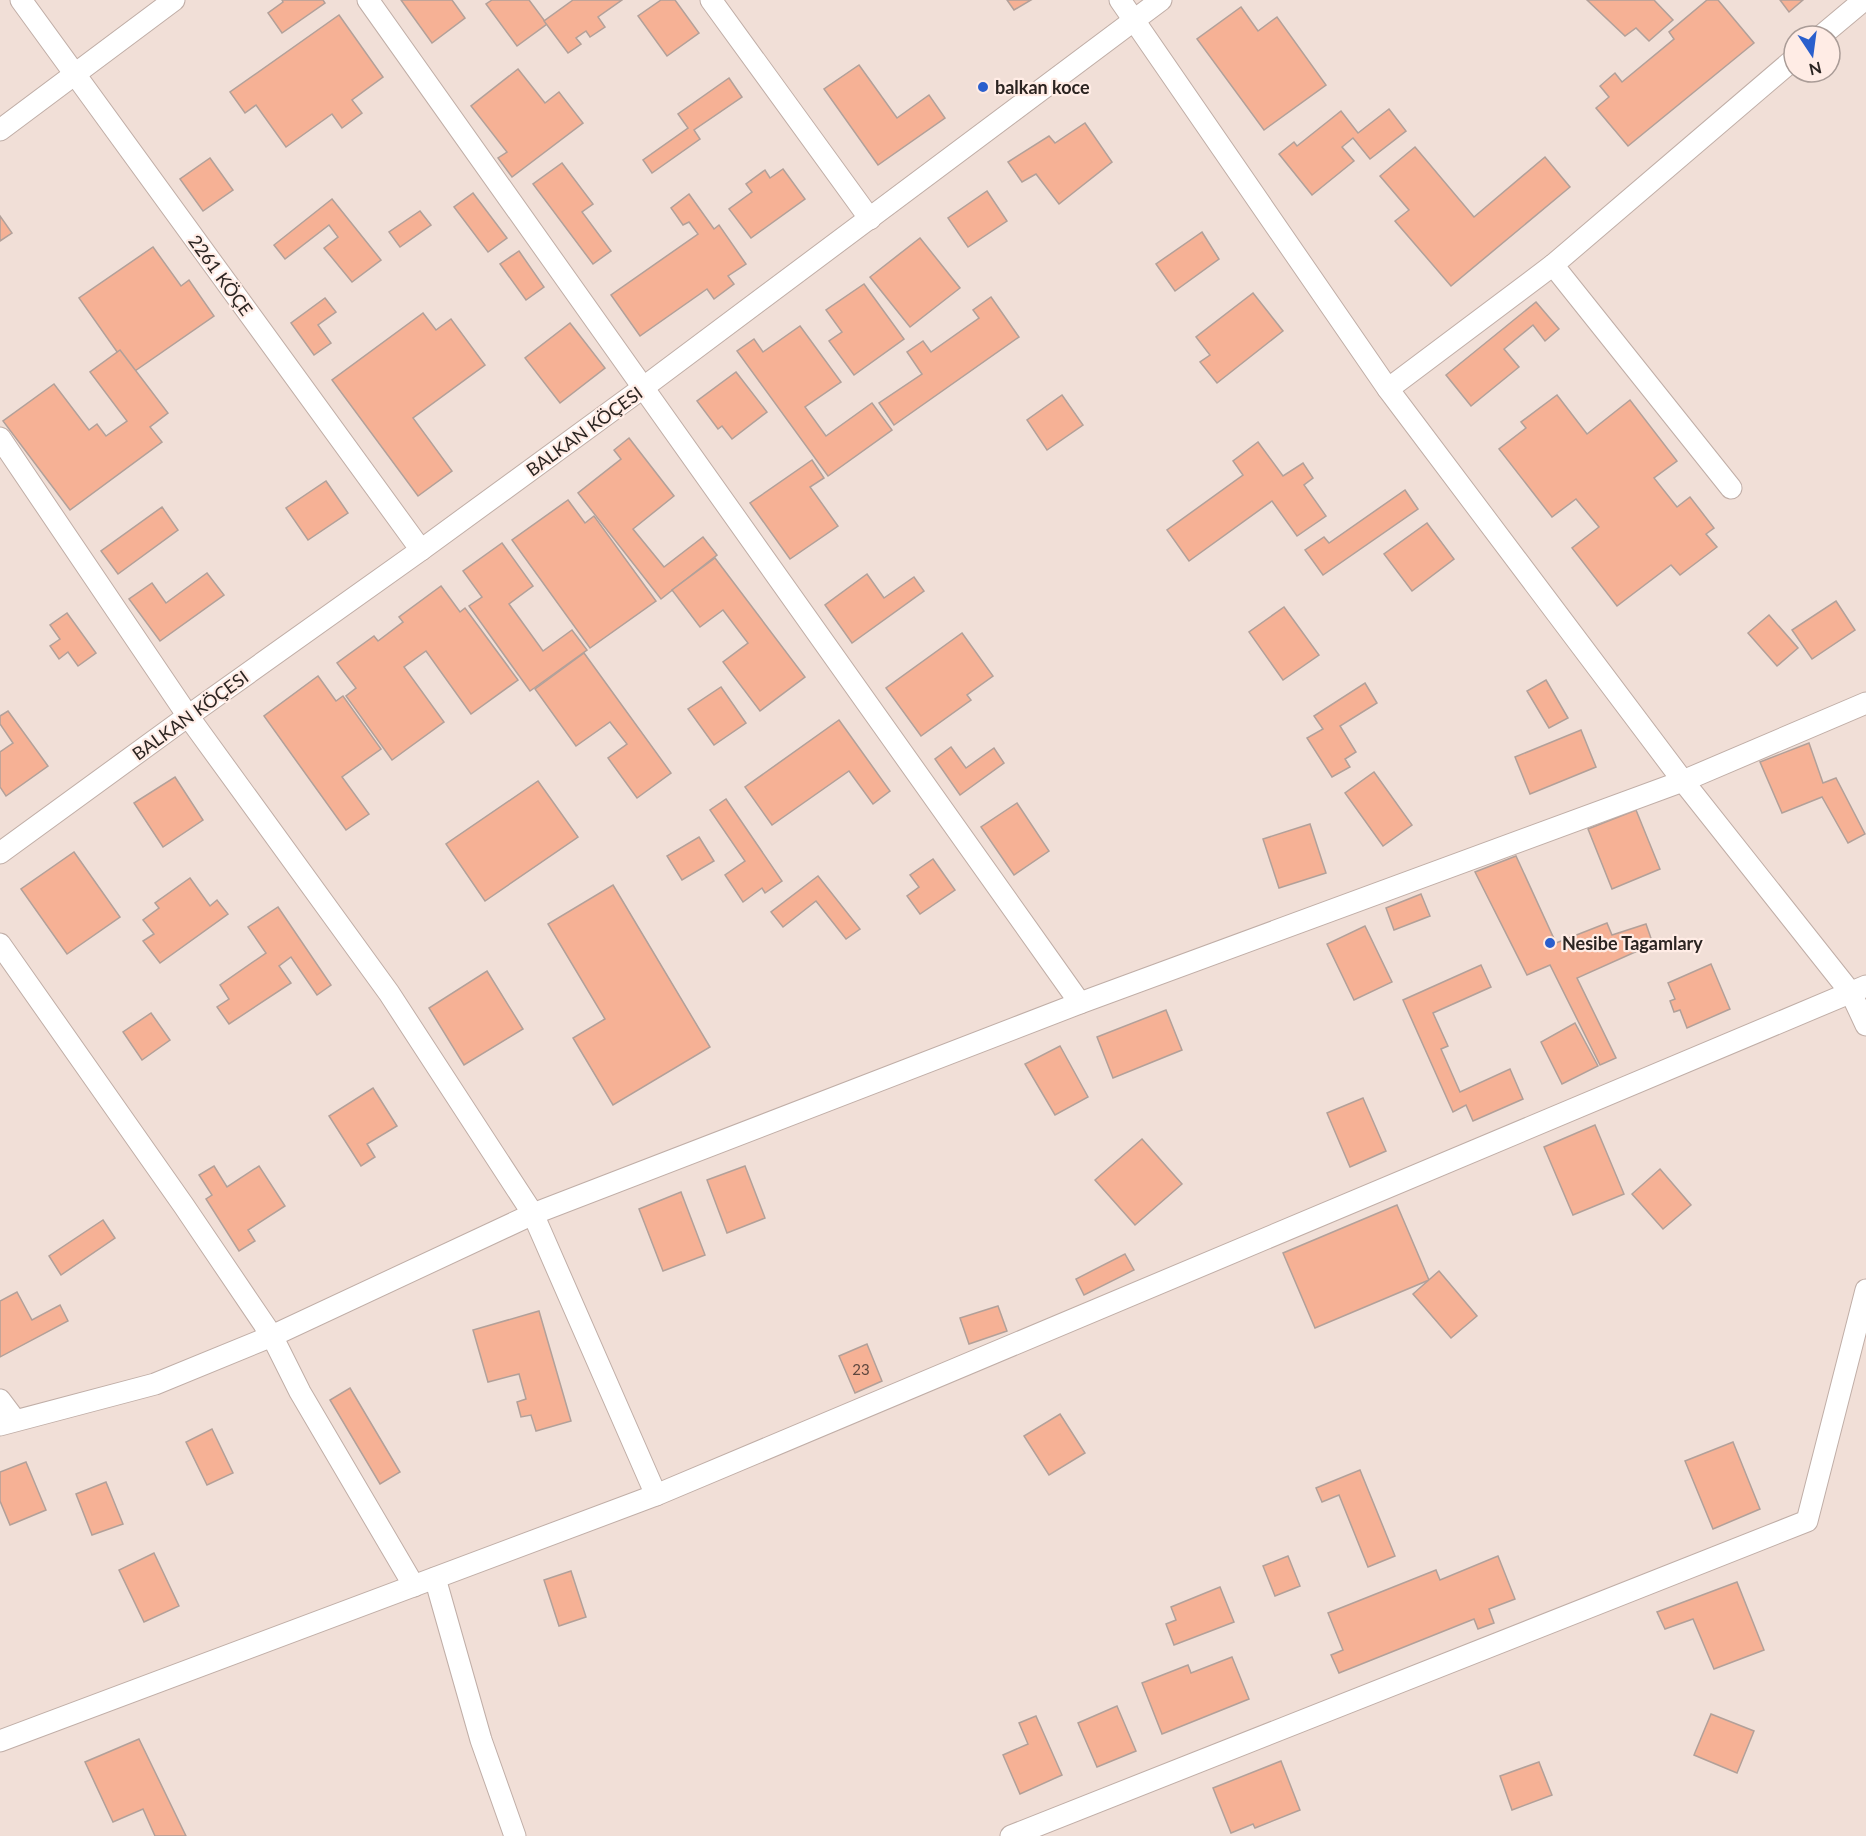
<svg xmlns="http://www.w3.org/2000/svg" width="1866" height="1836" font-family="Lato,sans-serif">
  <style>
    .building { fill: #f6b195; stroke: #b2a099; stroke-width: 1.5 }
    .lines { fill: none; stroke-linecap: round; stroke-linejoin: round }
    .minor-casing { stroke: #c0aea7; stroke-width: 23 }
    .minor { stroke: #fff; stroke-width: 21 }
    .poi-dot { fill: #2a5fcd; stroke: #ffece5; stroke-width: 2 }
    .labels { text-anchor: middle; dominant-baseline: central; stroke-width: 4.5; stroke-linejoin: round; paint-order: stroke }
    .number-label { font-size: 15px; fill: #5e473e }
    .poi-label { font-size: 18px; font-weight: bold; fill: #2b2421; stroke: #ffece5; text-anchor: start }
    .street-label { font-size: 18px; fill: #2b2421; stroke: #ffece5 }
  </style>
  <rect width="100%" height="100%" fill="#f1dfd7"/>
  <g class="building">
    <polygon points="282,0 323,0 325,3 282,33 268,13 283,2"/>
    <polygon points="401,0 452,0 465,18 432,43"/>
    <polygon points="492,0 529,0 547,24 517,46 486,4"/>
    <polygon points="573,0 622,0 598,17 605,27 590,37 586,31 576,38 581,44 568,53 544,21"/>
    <polygon points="661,0 675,0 699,33 667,56 638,16"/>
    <polygon points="1007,0 1031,0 1014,10"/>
    <polygon points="1587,0 1654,0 1673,20 1649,41 1636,28 1625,36"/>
    <polygon points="1707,0 1718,0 1754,43 1628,146 1596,108 1609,97 1600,86 1615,73 1622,82 1674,39 1669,32"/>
    <polygon points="1780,0 1803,0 1789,12"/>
    <polygon points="1241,7 1258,31 1277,17 1326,85 1264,130 1197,39"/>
    <polygon points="339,15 383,77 352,100 362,113 342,128 332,114 286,147 256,105 245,113 230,92"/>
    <polygon points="859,65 897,118 929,95 945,118 878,165 824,89"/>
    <polygon points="518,69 545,103 559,92 583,123 512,177 498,158 507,152 471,106"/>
    <polygon points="729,78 742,97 694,130 700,139 652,173 643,160 688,128 678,114"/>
    <polygon points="1389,109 1406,131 1370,159 1353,138 1342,147 1354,161 1312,195 1279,154 1294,142 1297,146 1341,111 1358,133"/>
    <polygon points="1085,123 1112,162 1059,204 1036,174 1022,182 1008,162 1049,136 1055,143"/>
    <polygon points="1415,147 1474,217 1545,157 1570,187 1451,286 1395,221 1409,210 1380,176"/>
    <polygon points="210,158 233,190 203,211 180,179"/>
    <polygon points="562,163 593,204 582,212 611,251 593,264 533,184"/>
    <polygon points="783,169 805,199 751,238 729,209 752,192 746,184 765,170 770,178"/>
    <polygon points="987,191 1007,221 968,247 948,218"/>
    <polygon points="473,193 507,238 488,252 454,207"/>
    <polygon points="689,194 714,229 719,225 746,264 728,276 734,284 714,299 707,289 640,336 611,295 698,234 689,222 683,225 671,208"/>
    <polygon points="332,199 381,260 352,282 324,248 338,237 329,225 285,259 274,245"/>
    <polygon points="420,211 431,225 400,247 389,232"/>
    <polygon points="0,216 12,233 0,241"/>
    <polygon points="1202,232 1219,259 1175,291 1156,264"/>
    <polygon points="920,238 960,288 910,327 870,277"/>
    <polygon points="153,247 181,286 189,280 214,316 132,373 79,298"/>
    <polygon points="519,251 544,287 526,300 500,264"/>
    <polygon points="864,284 904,339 854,375 829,341 842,332 826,310"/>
    <polygon points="1253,293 1283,331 1217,383 1200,362 1210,355 1196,337"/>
    <polygon points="991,297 1019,337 894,425 879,403 922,374 907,352 923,341 931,352 979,318 973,310"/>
    <polygon points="325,298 336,312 318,325 331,343 314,355 291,323"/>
    <polygon points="1536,302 1559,329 1545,341 1533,325 1504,349 1519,367 1471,406 1446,375"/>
    <polygon points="423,313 436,330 451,319 485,365 413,418 452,471 418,496 332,380"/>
    <polygon points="570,323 605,368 560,403 525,358"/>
    <polygon points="800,326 841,382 805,407 826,436 872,403 892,430 828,476 737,351 754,339 763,352"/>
    <polygon points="120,350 168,413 150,427 162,442 70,510 3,421 54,384 89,430 97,424 106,436 127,421 90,372"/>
    <polygon points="736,372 767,412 732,439 722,426 718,429 697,401"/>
    <polygon points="1062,395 1083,425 1047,450 1027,420"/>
    <polygon points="1557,395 1587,434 1630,400 1677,461 1654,478 1677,507 1690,497 1714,528 1706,534 1717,547 1680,575 1671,565 1617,606 1572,548 1599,527 1576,499 1552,517 1499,449 1526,428 1521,422"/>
    <polygon points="629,438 674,496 633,529 664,567 703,537 717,555 661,599 578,493 621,459 614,450"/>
    <polygon points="1258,442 1283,476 1303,463 1313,478 1304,485 1326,516 1297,536 1272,501 1189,561 1167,530 1243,475 1233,461"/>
    <polygon points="812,460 824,478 810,487 838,526 790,559 750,503"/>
    <polygon points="326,481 348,513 308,540 286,508"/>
    <polygon points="1405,490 1418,509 1323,575 1305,550 1324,537 1329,543"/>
    <polygon points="568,500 585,523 594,516 656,601 590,648 512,540"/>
    <polygon points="162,507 178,530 118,574 101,551"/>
    <polygon points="1427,523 1454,559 1412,591 1384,554"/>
    <polygon points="502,543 533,586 509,604 543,651 572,630 587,650 530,691 469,606 482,597 463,571"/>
    <polygon points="715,558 805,677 760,711 723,662 748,643 723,610 700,627 672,590"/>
    <polygon points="207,573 224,595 160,641 129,599 152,583 166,603"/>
    <polygon points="867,574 884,598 914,577 924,591 852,643 825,605"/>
    <polygon points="441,586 460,612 465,608 518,680 471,714 426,651 404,667 444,722 392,760 346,696 356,688 337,663 374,636 378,641 403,622 399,617"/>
    <polygon points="1836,601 1855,630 1812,659 1792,630"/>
    <polygon points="1284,607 1319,655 1283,680 1249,632"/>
    <polygon points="67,613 96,653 78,666 68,652 59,659 50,646 60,639 50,625"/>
    <polygon points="1769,615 1798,648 1777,666 1748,633"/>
    <polygon points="962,633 993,676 967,695 971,700 921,736 886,688"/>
    <polygon points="584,653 671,773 637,798 608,758 627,744 610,722 576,746 535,689"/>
    <polygon points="318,676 336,701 343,696 381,749 342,777 369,814 346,830 264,716"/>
    <polygon points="1546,680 1568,718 1549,728 1527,691"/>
    <polygon points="1365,683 1377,703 1340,726 1356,752 1345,759 1350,767 1332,777 1307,738 1323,729 1314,716"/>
    <polygon points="721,687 746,723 714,745 688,709"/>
    <polygon points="8,711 48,766 6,796 0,787 0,752 13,743 0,724 0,716"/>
    <polygon points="839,720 890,791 873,804 849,771 772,825 745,787"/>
    <polygon points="1581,730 1596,767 1530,794 1515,757"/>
    <polygon points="1809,743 1823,783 1836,778 1865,834 1848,843 1822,797 1782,813 1760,762"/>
    <polygon points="951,747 966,768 994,748 1004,763 960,795 935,759"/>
    <polygon points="1374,772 1412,825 1383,846 1345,793"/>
    <polygon points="175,777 203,820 163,847 134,803"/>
    <polygon points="538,781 578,837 485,901 446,844"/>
    <polygon points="726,799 782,881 765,893 762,888 743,902 725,875 745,861 710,810"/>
    <polygon points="1017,803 1049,851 1014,875 981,827"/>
    <polygon points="1636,810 1660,869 1612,889 1588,829"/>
    <polygon points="1310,824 1326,873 1279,888 1263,839"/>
    <polygon points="699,837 714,861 682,880 667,856"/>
    <polygon points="74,852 120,917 67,954 21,889"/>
    <polygon points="1516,856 1556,943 1607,923 1612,935 1646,924 1653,944 1577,978 1616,1058 1600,1065 1550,965 1527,975 1475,872"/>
    <polygon points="933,859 955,890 920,914 907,896 919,887 910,875"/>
    <polygon points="818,876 860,929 846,939 816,901 783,927 771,912"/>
    <polygon points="190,878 210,906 217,900 228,914 160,963 143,941 154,934 143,920 159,908 155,903"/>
    <polygon points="613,885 710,1047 613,1105 573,1038 605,1019 548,924"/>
    <polygon points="1421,894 1430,916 1394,930 1386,908"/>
    <polygon points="278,907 331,985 317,995 291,957 279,966 291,983 229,1024 217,1007 229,999 220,985 266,953 248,927"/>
    <polygon points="1365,926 1392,982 1354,1000 1327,944"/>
    <polygon points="1711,964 1730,1009 1687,1028 1680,1010 1674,1012 1670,1001 1675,999 1668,983"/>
    <polygon points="1481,965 1491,987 1433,1013 1448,1046 1441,1049 1460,1092 1510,1069 1523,1099 1473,1121 1466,1105 1453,1112 1403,1000"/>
    <polygon points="487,971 523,1029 464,1065 429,1008"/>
    <polygon points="1166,1010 1182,1050 1113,1078 1097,1037"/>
    <polygon points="151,1013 170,1040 142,1060 123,1032"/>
    <polygon points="1575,1023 1598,1066 1562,1084 1541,1042"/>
    <polygon points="1060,1046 1088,1097 1055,1115 1025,1064"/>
    <polygon points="373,1088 397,1126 367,1144 375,1157 361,1166 329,1116"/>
    <polygon points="1363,1098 1386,1151 1350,1167 1327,1113"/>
    <polygon points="1595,1125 1624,1194 1573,1215 1544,1147"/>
    <polygon points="1142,1139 1182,1184 1135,1225 1095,1180"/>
    <polygon points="214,1166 227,1187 259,1166 285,1206 248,1230 255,1241 239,1251 206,1199 212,1195 199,1175"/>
    <polygon points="745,1166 765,1218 727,1233 707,1180"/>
    <polygon points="1660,1169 1691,1205 1663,1229 1632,1194"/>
    <polygon points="681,1192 705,1255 663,1271 639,1209"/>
    <polygon points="1397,1205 1429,1280 1315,1328 1283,1253"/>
    <polygon points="103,1220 115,1238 61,1275 49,1256"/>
    <polygon points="1125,1254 1134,1270 1084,1295 1076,1279"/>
    <polygon points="1439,1271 1477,1316 1451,1338 1413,1294"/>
    <polygon points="17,1292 32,1320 60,1305 68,1321 0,1357 0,1301"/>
    <polygon points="998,1306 1007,1331 969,1344 960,1318"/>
    <polygon points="539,1311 571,1421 536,1431 531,1415 521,1417 517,1402 526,1399 519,1374 488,1382 473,1330"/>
    <polygon points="867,1344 882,1381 855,1393 839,1356"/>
    <polygon points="350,1388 400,1472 380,1484 330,1400"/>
    <polygon points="1060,1414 1085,1453 1049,1475 1024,1436"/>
    <polygon points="212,1429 233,1473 207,1485 186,1442"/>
    <polygon points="1733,1442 1760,1509 1713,1529 1685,1461"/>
    <polygon points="26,1462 46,1510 10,1525 0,1501 0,1472"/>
    <polygon points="1360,1470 1395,1556 1368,1567 1339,1495 1322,1502 1316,1488"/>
    <polygon points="106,1482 123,1524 92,1535 76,1494"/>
    <polygon points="154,1553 179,1606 144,1622 119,1570"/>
    <polygon points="1288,1556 1300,1586 1275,1596 1263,1566"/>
    <polygon points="1498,1556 1515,1599 1489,1609 1494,1623 1478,1629 1474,1619 1339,1673 1331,1655 1343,1650 1328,1613 1436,1570 1440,1580"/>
    <polygon points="571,1571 586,1617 559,1626 544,1580"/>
    <polygon points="1737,1582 1764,1650 1714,1669 1693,1619 1665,1629 1657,1612"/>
    <polygon points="1220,1587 1234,1622 1174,1645 1166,1624 1176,1620 1171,1607"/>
    <polygon points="1232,1657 1249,1699 1162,1734 1142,1683 1188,1665 1191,1673"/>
    <polygon points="1117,1706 1136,1751 1097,1767 1078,1723"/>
    <polygon points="1711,1714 1754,1731 1737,1773 1694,1755"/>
    <polygon points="1036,1716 1062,1775 1020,1794 1003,1755 1028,1744 1019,1723"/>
    <polygon points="139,1739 186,1836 155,1836 143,1809 113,1822 85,1762"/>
    <polygon points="1281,1761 1300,1810 1255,1828 1253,1824 1231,1833 1213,1788"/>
    <polygon points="1539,1762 1552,1795 1512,1810 1500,1776"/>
  </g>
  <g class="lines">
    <defs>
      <g id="minor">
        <polyline points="21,0 421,550"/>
        <polyline points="368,0 1080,1003"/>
        <polyline points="711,0 870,219"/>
        <polyline points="1120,0 1388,389 1553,265 1794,59"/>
        <polyline points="1821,36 1864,0"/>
        <polyline points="0,130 174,0"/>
        <polyline points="1553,265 1731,488"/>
        <polyline points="1388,389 1683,781 1851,993 1866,1025"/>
        <polyline points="0,438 188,716 389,993 533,1214 656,1495"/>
        <polyline points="0,853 188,716 421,550 644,387 1161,0"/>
        <polyline points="0,944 184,1206 272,1336 300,1392 414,1586"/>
        <polyline points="0,1400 15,1420"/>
        <polyline points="0,1425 155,1384 272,1336 533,1214 1080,1003 1683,781 1866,703"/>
        <polyline points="435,1578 481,1740 515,1836"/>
        <polyline points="0,1741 656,1495 1866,986"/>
        <polyline points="1011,1836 1807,1521 1866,1290"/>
      </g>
    </defs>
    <use href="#minor" class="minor-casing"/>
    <use href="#minor" class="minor"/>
  </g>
  <g class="poi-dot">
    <circle cx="983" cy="87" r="6"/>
    <circle cx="1550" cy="943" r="6"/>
  </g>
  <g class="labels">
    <g class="number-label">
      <text x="861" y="1369">23</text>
    </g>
    <g class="poi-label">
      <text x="995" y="87">balkan koce</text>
      <text x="1562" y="943">Nesibe Tagamlary</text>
    </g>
    <g class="street-label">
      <text transform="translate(221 275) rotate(54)">2261 KÖÇE</text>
      <text transform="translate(584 431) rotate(-36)">BALKAN KÖÇESI</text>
      <text transform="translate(190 715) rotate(-36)">BALKAN KÖÇESI</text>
    </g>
  </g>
  <g transform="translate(1812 54) rotate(167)"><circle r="28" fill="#ffece5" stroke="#aa9c97" stroke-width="1.5"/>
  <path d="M0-4.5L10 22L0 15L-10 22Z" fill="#2a5fcd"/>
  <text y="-9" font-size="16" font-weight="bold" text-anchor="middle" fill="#2b2421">N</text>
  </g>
</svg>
